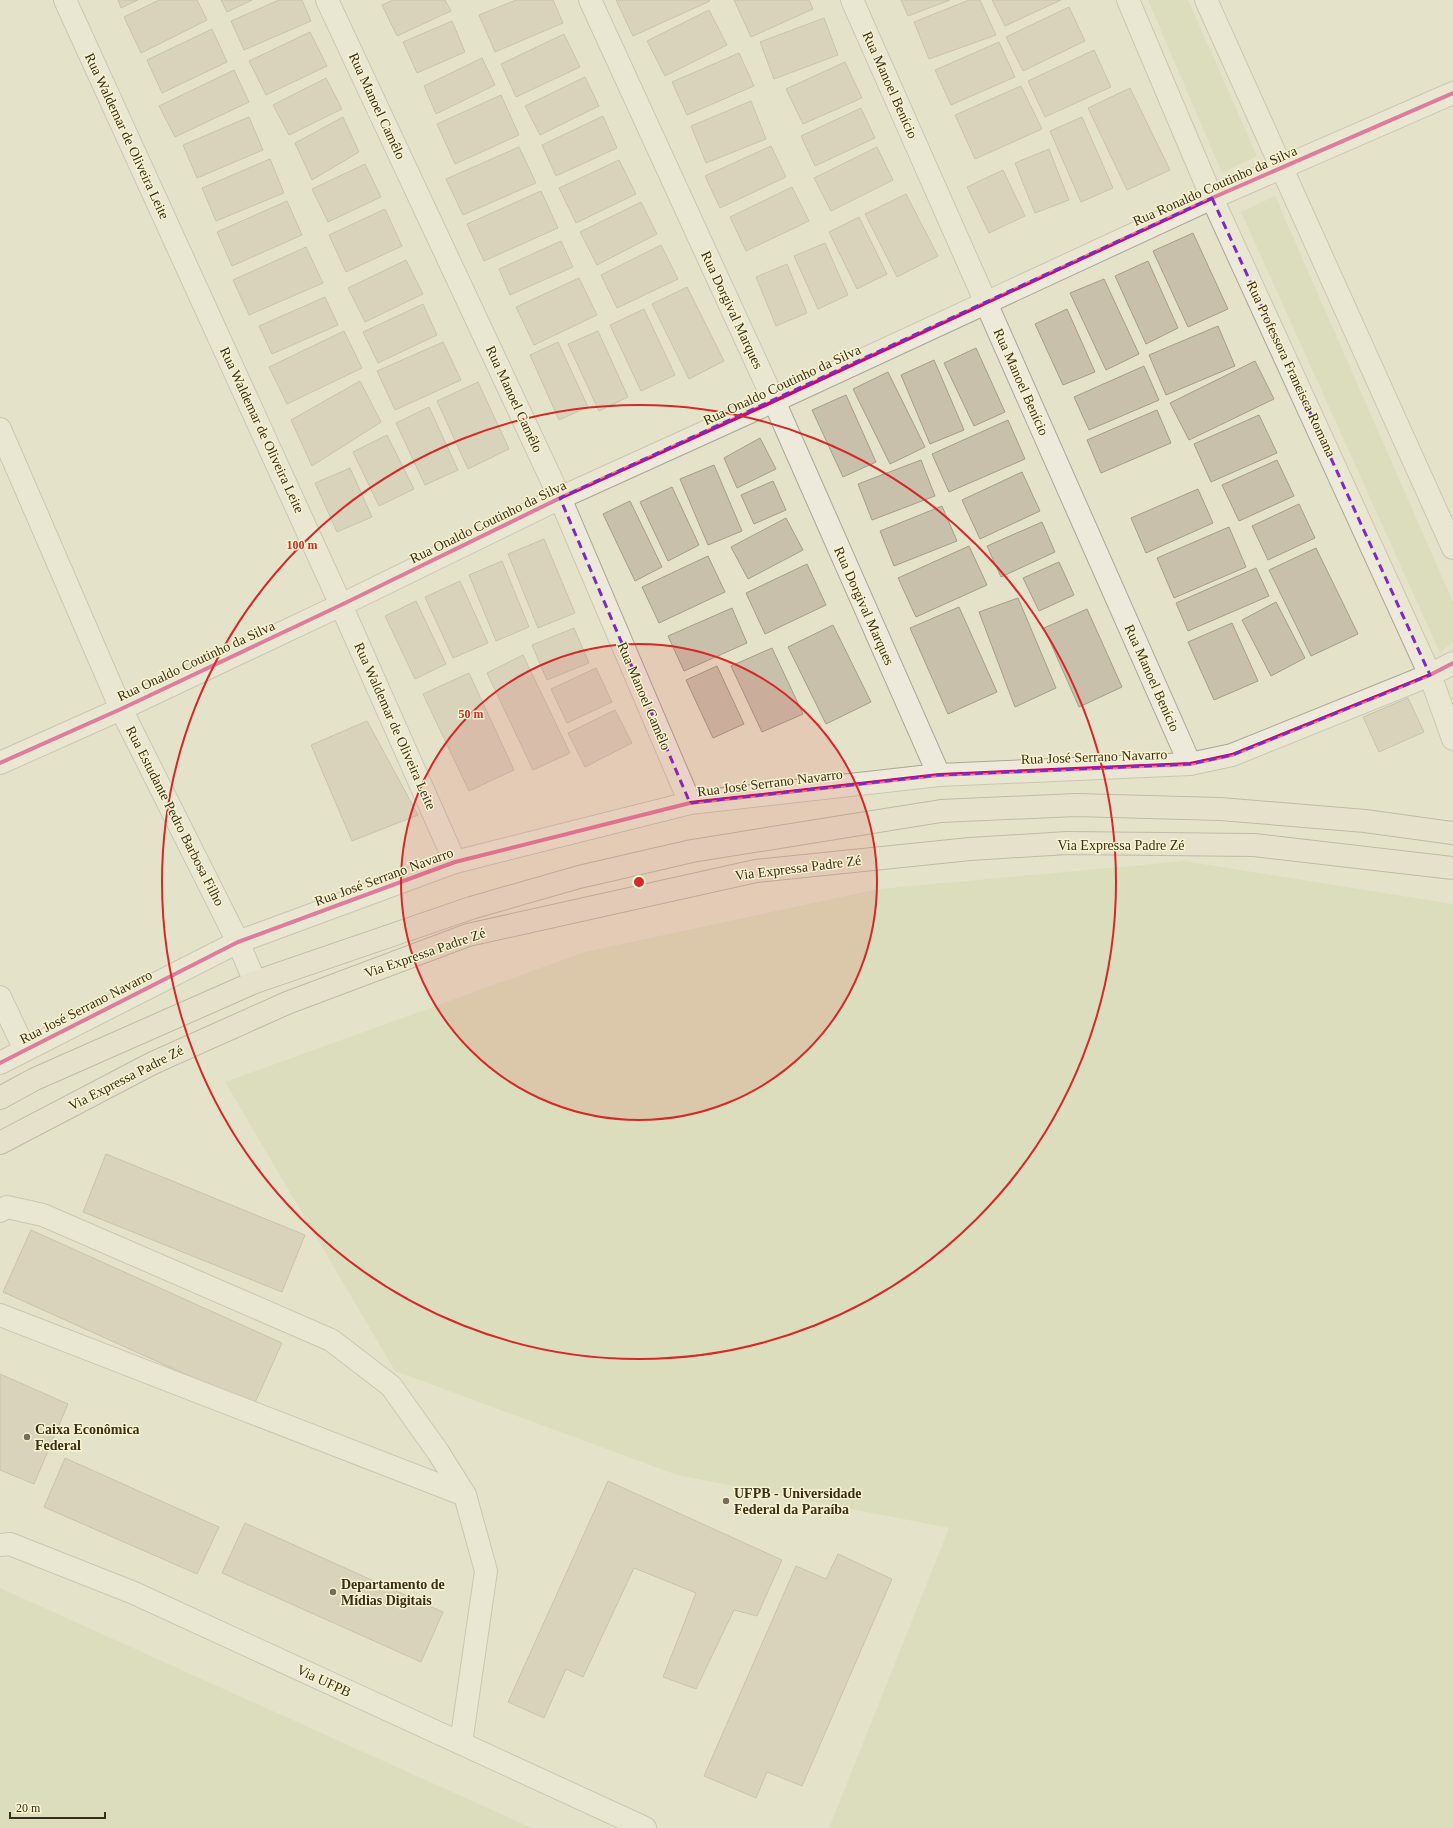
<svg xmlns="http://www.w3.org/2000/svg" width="1453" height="1828" font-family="Georgia,serif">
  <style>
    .green { fill: #d0d8ab }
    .building { fill: #c9c0ab; stroke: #a59d89 }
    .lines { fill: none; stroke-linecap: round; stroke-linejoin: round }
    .minor-casing { stroke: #aaa694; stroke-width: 24 }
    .major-casing { stroke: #8f8b7a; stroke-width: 24 }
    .minor { stroke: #edeadc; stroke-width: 22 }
    .major { stroke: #e5e1cd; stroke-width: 22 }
    .cycleway-casing { stroke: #f8f3ce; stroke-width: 6 }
    .cycleway { stroke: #d6006c; stroke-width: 4 }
    .marked { fill: none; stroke: #7b2cbf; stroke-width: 3; stroke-dasharray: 8 5; stroke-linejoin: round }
    .ring { fill: none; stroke: #d62828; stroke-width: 2 }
    .poi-dot { fill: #756d58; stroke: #f8f3ce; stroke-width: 1.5 }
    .labels { text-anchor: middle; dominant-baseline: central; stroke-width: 3; stroke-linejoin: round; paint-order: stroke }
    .street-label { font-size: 14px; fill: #392e1b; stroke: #f8f3ce }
    .poi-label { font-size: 14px; font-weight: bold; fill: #392e1b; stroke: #f8f3ce; text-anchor: start }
    .centre { fill: #d62828; stroke: #f8f3ce; stroke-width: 2 }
    .ring-label { font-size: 12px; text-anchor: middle; font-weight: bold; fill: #d62828; stroke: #f8f3ce; stroke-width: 3; stroke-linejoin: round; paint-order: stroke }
  </style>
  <rect width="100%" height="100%" fill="#e5e2ca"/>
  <g class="green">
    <polygon points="1148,0 1188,0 1257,156 1222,173"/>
    <polygon points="1275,196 1453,602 1453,642 1440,653 1241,212"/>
    <polygon points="1184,861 1453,904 1453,1828 829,1828 949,1528 677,1475 395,1371 225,1082 585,952 879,889"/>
    <polygon points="0,1588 532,1828 0,1828"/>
  </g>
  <g class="building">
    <polygon points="118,0 138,0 121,8"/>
    <polygon points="159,0 197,0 207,20 141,53 124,17"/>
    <polygon points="221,0 252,0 227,12"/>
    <polygon points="279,0 302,0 311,21 244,50 231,21"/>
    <polygon points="393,0 445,0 451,11 397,36 382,5"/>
    <polygon points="516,0 553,0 563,23 495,52 479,15"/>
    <polygon points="616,0 709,0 710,1 633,36"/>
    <polygon points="734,0 809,0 813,9 751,37"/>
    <polygon points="901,0 950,0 908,16"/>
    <polygon points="969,0 980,0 996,35 929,59 914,22"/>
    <polygon points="992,0 1061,0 1005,26"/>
    <polygon points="1069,7 1085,41 1023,71 1006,37"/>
    <polygon points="709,10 727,45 665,76 647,41"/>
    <polygon points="824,18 838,55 774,79 760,42"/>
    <polygon points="452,21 465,52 417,73 403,42"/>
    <polygon points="212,29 227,62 162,93 147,60"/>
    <polygon points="310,32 327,66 266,95 249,61"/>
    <polygon points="564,34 580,67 516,97 501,64"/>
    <polygon points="999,42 1015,77 951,105 935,70"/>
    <polygon points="1094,50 1111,87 1045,117 1028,81"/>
    <polygon points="739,53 754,86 687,115 672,82"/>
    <polygon points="482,58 495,85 436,114 424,86"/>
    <polygon points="845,62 862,98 803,124 786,89"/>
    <polygon points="234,70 249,102 175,137 159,106"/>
    <polygon points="585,77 599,106 540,135 525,106"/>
    <polygon points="326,78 342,109 289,135 273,105"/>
    <polygon points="1021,86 1042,129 975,159 955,115"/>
    <polygon points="1130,88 1170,170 1127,190 1088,108"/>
    <polygon points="501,95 519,135 455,164 437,124"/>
    <polygon points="751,101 766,139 706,163 691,126"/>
    <polygon points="861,108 875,138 815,166 801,136"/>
    <polygon points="603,116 617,148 556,176 542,145"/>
    <polygon points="249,117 263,150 197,178 183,145"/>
    <polygon points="343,117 359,152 312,180 295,143"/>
    <polygon points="1082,117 1113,188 1081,202 1050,131"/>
    <polygon points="771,146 786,177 720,208 705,176"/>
    <polygon points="519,147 536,183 463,215 446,179"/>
    <polygon points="877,147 893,180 831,211 814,178"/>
    <polygon points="1049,149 1069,200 1035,213 1015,163"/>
    <polygon points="270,159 284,193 216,221 202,188"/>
    <polygon points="619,160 636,194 576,223 559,188"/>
    <polygon points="365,164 381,197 328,222 312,189"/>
    <polygon points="1003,170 1025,216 989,233 967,187"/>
    <polygon points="792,187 809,221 746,251 730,217"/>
    <polygon points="541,191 558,228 484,261 467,224"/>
    <polygon points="906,194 938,256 897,277 865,214"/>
    <polygon points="287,201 302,235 232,266 217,232"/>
    <polygon points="641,202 657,234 597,265 580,232"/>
    <polygon points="385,209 402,246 346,272 329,235"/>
    <polygon points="859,217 887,274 857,289 829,232"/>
    <polygon points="1193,233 1228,309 1188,327 1153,251"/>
    <polygon points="561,241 573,267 510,295 499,269"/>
    <polygon points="825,243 848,295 818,309 794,256"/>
    <polygon points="661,245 678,279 617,308 601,275"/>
    <polygon points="306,247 323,283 249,315 233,280"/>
    <polygon points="406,260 423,294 365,322 348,288"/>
    <polygon points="1148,261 1178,328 1146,344 1115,276"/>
    <polygon points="787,264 807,313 776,326 756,277"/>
    <polygon points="579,278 597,315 534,345 516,307"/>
    <polygon points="1104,279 1139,354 1106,370 1070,293"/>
    <polygon points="687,287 724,361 689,379 652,304"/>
    <polygon points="325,297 338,325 272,354 259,326"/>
    <polygon points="423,304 437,335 378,363 363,332"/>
    <polygon points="644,309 675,375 641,391 610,325"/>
    <polygon points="1067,309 1095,372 1063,385 1035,324"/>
    <polygon points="1218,326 1235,366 1166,395 1149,355"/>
    <polygon points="344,331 362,368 287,404 269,367"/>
    <polygon points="598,331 628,397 599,411 568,344"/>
    <polygon points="443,342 461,380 395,410 377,371"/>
    <polygon points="558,342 588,407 559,420 530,355"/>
    <polygon points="976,348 1005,412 974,426 944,363"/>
    <polygon points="934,360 964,430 930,444 901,375"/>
    <polygon points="1255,361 1274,399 1189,440 1170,403"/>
    <polygon points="1144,366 1159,400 1089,430 1074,397"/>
    <polygon points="888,372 925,447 890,464 853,389"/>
    <polygon points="360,381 381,422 312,466 291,420"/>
    <polygon points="478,382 509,449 468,469 437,401"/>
    <polygon points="846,395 876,462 843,477 812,410"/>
    <polygon points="429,407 458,470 425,485 396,423"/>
    <polygon points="1157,410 1171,443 1101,473 1087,440"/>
    <polygon points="1259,415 1277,453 1211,482 1194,444"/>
    <polygon points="1008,420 1025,459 949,492 932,454"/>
    <polygon points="387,435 414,489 379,506 353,452"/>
    <polygon points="760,438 776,469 737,488 724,458"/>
    <polygon points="921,460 935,496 872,520 858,484"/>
    <polygon points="1277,460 1294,496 1239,521 1222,485"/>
    <polygon points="714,465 742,531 708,545 680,479"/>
    <polygon points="350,468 372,517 337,532 315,483"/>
    <polygon points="1022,472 1040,511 980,539 962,500"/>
    <polygon points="773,481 786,510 754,524 741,495"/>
    <polygon points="672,487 699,545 668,561 640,502"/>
    <polygon points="1198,489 1213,523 1146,553 1131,518"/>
    <polygon points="630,501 662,567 635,581 603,514"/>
    <polygon points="1299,504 1315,538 1268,560 1252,526"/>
    <polygon points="942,506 957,541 894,566 880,531"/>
    <polygon points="786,518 803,550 748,579 731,547"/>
    <polygon points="1042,522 1055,552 1001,577 987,546"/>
    <polygon points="1229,527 1246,567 1174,598 1157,558"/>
    <polygon points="544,539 575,613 538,628 508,554"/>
    <polygon points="969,546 987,585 916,617 898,578"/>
    <polygon points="1316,548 1358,634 1311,656 1269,570"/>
    <polygon points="708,556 725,592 659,623 642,587"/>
    <polygon points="502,561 529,627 496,641 469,575"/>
    <polygon points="1059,562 1074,595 1039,611 1023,578"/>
    <polygon points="807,564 826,605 765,634 746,593"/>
    <polygon points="1256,568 1269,596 1188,631 1176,603"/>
    <polygon points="460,581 488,643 453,658 425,597"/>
    <polygon points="1018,598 1056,688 1015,707 979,612"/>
    <polygon points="416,601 446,664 415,679 385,616"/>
    <polygon points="1276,602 1305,658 1271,676 1242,620"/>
    <polygon points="959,607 997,692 948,714 910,628"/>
    <polygon points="732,608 747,643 684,671 668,636"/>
    <polygon points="1087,609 1122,687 1079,707 1044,628"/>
    <polygon points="1232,623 1258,681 1214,700 1188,642"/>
    <polygon points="833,625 871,702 826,724 788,647"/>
    <polygon points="574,628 589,663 547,680 532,645"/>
    <polygon points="772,648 803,714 762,732 731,666"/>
    <polygon points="523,655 570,753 533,770 487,673"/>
    <polygon points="717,666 744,724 713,738 686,680"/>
    <polygon points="596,668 612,702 567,723 551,689"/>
    <polygon points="469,673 514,770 469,791 423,694"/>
    <polygon points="1408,698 1424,732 1379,752 1363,717"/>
    <polygon points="615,710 632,743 585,767 568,733"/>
    <polygon points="367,721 418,815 352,841 311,745"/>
    <polygon points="106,1154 305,1235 282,1292 83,1212"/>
    <polygon points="31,1230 282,1343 254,1405 3,1292"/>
    <polygon points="0,1374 68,1404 34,1484 0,1470"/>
    <polygon points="65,1458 219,1527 197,1574 44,1507"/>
    <polygon points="608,1481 782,1560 757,1616 734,1610 696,1689 663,1677 696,1593 634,1568 583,1677 566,1669 544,1718 508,1702"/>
    <polygon points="245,1523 443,1612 421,1662 222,1573"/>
    <polygon points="838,1554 892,1579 802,1786 767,1772 756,1798 704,1776 796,1566 826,1579"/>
  </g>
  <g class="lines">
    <defs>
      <g id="minor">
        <polyline points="65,0 341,605 455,862"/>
        <polyline points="327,0 560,498 690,803"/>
        <polyline points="590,0 774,401 939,775"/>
        <polyline points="852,0 1190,764"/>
        <polyline points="1128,0 1212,198 1430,675 1453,739"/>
        <polyline points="1206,0 1453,548"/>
        <polyline points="0,429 121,709 238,942 255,982"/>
        <polyline points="0,763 121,709 341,605 560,498 774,401 1212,198 1453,93"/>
        <polyline points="0,997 25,1050"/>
        <polyline points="0,1063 238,942 455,862 690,803 939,775 1190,764 1232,755 1430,675 1453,663"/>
        <polyline points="0,1211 7,1207 43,1215 331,1340 391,1386 438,1452 465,1495 486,1571 461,1743"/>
        <polyline points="0,1315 465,1495"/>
        <polyline points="0,1545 10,1544 134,1593 645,1828"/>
      </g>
      <g id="major">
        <polyline points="0,1098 35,1079 255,982 471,908 579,877 692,851 941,811 1076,805 1220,809 1365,821 1453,833"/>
        <polyline points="0,1143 153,1063 287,1003 468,935 756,871 970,849 1067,843 1254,845 1453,868"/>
      </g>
    </defs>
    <use href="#minor" class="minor-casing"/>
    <use href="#major" class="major-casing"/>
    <use href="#minor" class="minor"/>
    <use href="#major" class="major"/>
    <defs>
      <g id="cycleway">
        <polyline points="0,763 121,709 341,605 560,498 774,401 1212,198 1453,93"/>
        <polyline points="0,1063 238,942 455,862 690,803 939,775 1190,764 1232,755 1430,675 1453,663"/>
      </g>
    </defs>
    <use href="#cycleway" class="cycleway-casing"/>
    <use href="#cycleway" class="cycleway"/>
  </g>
  <path d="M0 0H1453V1828H0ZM 1212,198 L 1430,675 L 1232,755 L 1190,764 L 939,775 L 690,803 L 560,498 Z" fill="#e5e2ca" fill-opacity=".55" fill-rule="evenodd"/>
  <path class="marked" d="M 1212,198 L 1430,675 L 1232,755 L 1190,764 L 939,775 L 690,803 L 560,498 Z"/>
  <circle cx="639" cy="882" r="238" fill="#d62828" fill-opacity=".12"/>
  <g class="ring">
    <circle cx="639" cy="882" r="238"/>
    <circle cx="639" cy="882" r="477"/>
  </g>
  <g class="poi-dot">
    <circle cx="27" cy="1437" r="4"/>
    <circle cx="726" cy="1501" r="4"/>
    <circle cx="333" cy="1592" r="4"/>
  </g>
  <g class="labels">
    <g class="street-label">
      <text transform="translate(890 85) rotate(66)">Rua Manoel Benício</text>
      <text transform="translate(377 106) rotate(65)">Rua Manoel Camêlo</text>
      <text transform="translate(127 136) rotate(65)">Rua Waldemar de Oliveira Leite</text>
      <text transform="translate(1215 186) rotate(-24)">Rua Ronaldo Coutinho da Silva</text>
      <text transform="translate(732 310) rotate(65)">Rua Dorgival Marques</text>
      <text transform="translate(1291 369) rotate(65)">Rua Professora Francisca Romana</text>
      <text transform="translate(1021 382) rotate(66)">Rua Manoel Benício</text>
      <text transform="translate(782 385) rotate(-25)">Rua Onaldo Coutinho da Silva</text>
      <text transform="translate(514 399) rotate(65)">Rua Manoel Camêlo</text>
      <text transform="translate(262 430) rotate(65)">Rua Waldemar de Oliveira Leite</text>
      <text transform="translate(488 522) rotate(-26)">Rua Onaldo Coutinho da Silva</text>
      <text transform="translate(864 606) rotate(66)">Rua Dorgival Marques</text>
      <text transform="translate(196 661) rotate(-25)">Rua Onaldo Coutinho da Silva</text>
      <text transform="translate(1152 678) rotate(66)">Rua Manoel Benício</text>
      <text transform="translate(644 696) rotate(67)">Rua Manoel Camêlo</text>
      <text transform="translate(395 726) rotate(66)">Rua Waldemar de Oliveira Leite</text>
      <text transform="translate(1094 757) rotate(-2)">Rua José Serrano Navarro</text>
      <text transform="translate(770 783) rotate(-7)">Rua José Serrano Navarro</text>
      <text transform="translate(175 816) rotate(63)">Rua Estudante Pedro Barbosa Filho</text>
      <text x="1121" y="845">Via Expressa Padre Zé</text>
      <text transform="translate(798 868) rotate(-7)">Via Expressa Padre Zé</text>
      <text transform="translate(384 877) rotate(-20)">Rua José Serrano Navarro</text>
      <text transform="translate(425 953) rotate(-19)">Via Expressa Padre Zé</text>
      <text transform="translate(86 1007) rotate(-27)">Rua José Serrano Navarro</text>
      <text transform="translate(126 1078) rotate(-27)">Via Expressa Padre Zé</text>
      <text transform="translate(324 1681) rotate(25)">Via UFPB</text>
    </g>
    <g class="poi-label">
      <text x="35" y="1429">Caixa Econômica<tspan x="35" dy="16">Federal</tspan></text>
      <text x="734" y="1493">UFPB - Universidade<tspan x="734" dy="16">Federal da Paraíba</tspan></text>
      <text x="341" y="1584">Departamento de<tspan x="341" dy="16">Mídias Digitais</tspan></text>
    </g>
  </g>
  <circle cx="639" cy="882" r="6" class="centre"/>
  <g class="ring-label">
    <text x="302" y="549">100 m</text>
    <text x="471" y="718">50 m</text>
  </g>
  <path d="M10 1812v6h95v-6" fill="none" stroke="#392e1b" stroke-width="2"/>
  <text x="16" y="1812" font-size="12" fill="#392e1b" stroke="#f8f3ce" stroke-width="3" paint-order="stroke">20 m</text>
</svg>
